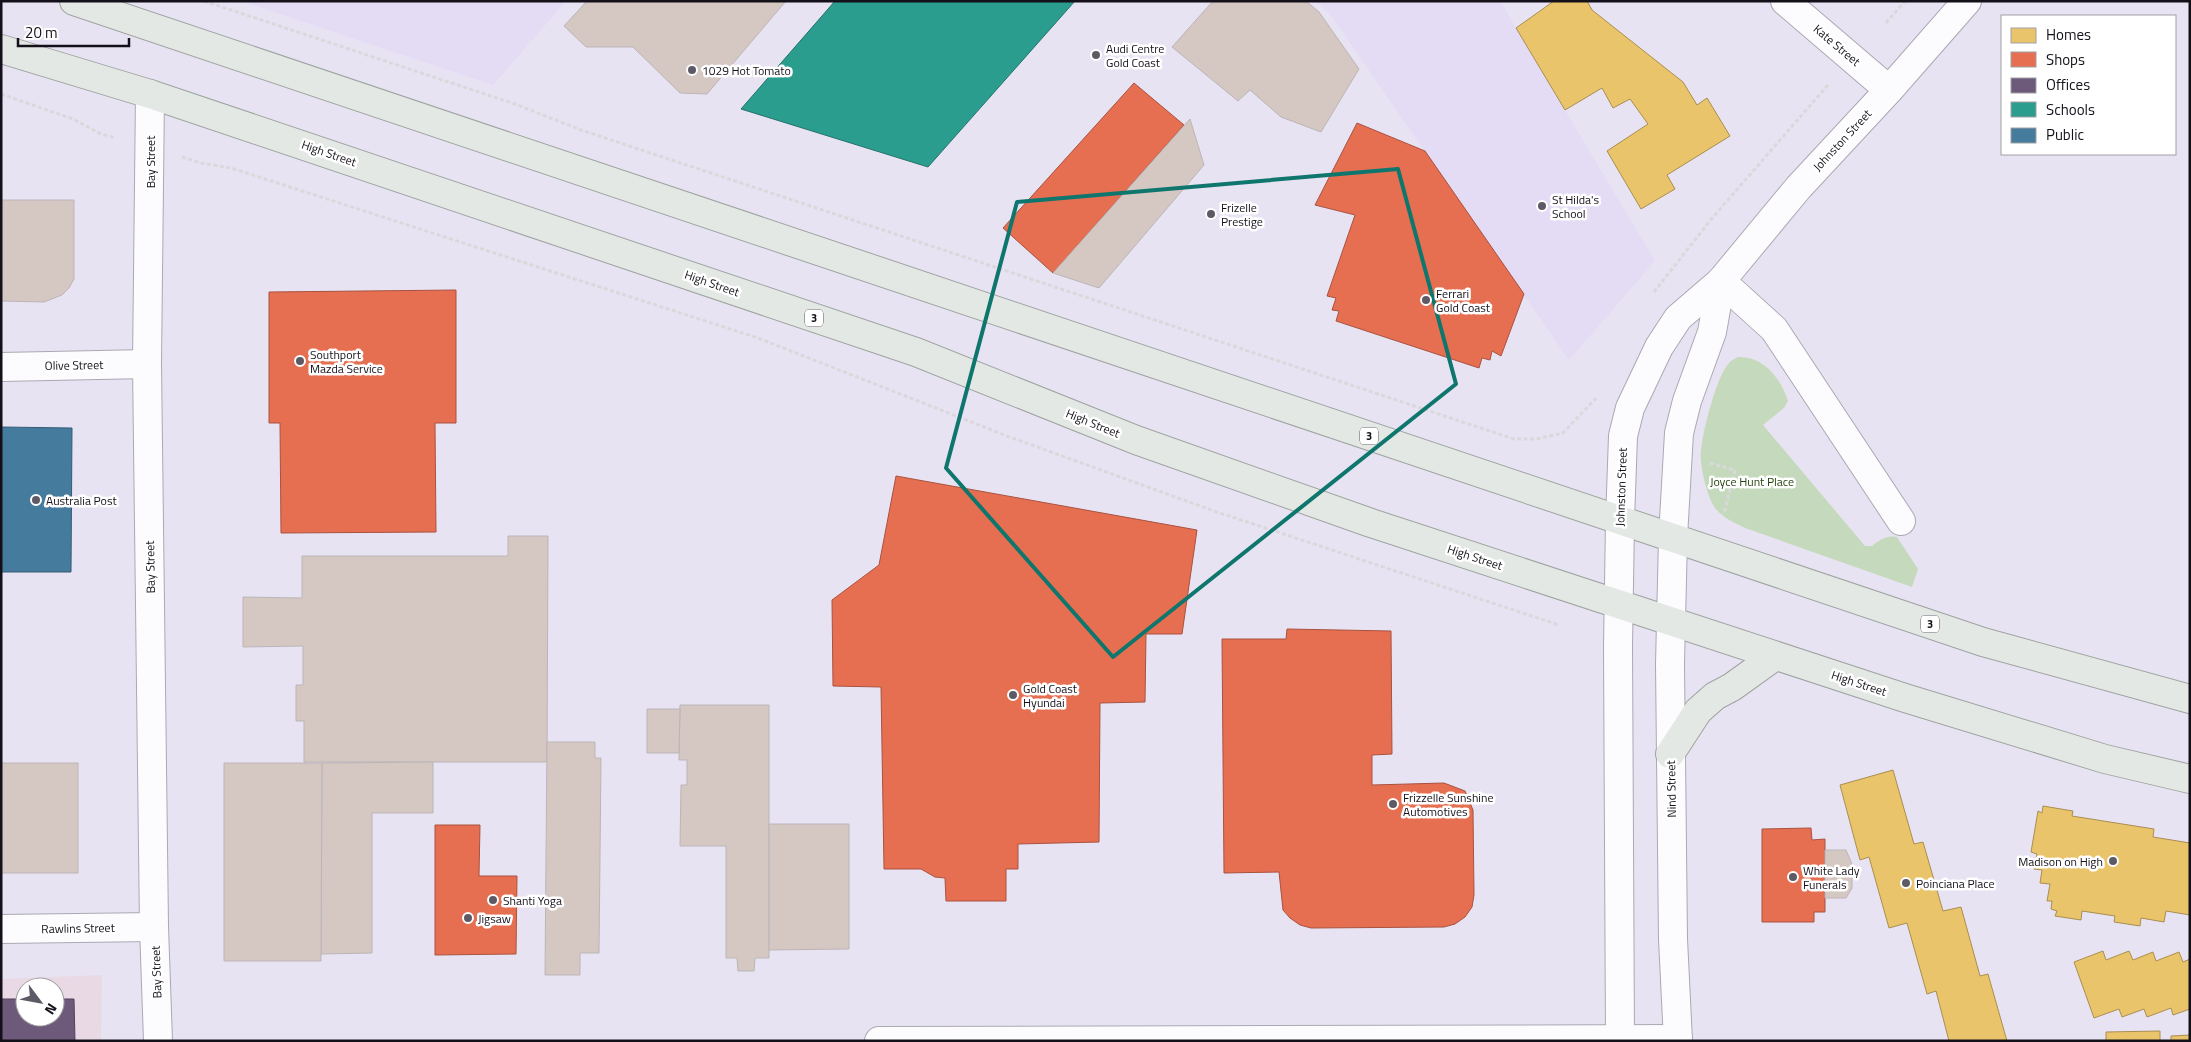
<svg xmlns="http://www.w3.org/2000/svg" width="2191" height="1042" font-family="'Titillium Web',sans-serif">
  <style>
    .commercial { fill: #e9d9e5; fill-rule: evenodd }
    .built { fill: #e4dbf5 }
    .green { fill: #c5dabc }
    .homes { fill: #e9c46a; stroke: #a98e52 }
    .shops { fill: #e76f51; stroke: #a85240 }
    .offices { fill: #6d597a; stroke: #52435d }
    .schools { fill: #2a9d8f; stroke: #23736c }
    .public { fill: #457b9d; stroke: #365b75 }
    .building { fill: #d5c7c2; stroke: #bbb5b8 }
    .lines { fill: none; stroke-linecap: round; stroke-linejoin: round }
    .minor-casing { stroke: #aca8b3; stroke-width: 30 }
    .major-casing { stroke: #9da4a1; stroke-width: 30 }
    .path { stroke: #d9d8dc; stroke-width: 3; stroke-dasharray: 4 2.5; stroke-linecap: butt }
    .minor { stroke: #fcfbfd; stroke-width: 28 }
    .major { stroke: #e4e8e4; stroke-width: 28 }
    .marked { fill: none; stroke: #0f766e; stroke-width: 4; stroke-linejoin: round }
    .poi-dot { fill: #5e5a65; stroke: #fff; stroke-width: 2 }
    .labels { text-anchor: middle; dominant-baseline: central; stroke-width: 5; stroke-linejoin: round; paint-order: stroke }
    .shield { fill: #fff; stroke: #5a585e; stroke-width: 1 }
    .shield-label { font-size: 11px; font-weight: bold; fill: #141019 }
    .street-label { font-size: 12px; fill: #141019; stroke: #fff }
    .poi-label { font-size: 12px; fill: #141019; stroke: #fff; text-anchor: start }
    .park-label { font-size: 12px; fill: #254210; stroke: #fff }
  </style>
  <rect width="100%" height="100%" fill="#e8e3f2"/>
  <path class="commercial" d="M 102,975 L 101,1041 L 1,1041 L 1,979 ZM 25,987 L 55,987 L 55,1017 L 25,1017 Z"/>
  <g class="built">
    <polygon points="241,1 566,1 493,85"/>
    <polygon points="1315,1 1500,1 1655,261 1569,360 1330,14"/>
  </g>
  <path class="green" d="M 1738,357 C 1763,356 1781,378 1788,401 L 1784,408 L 1763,425 L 1865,546 L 1872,546 C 1880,540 1886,535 1897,537 L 1918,569 L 1912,587 L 1745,528 C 1735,523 1723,518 1716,509 C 1707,498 1699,464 1701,450 C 1703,431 1716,377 1729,363 C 1731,360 1735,359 1738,357 Z"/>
  <g class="homes">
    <polygon points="1554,1 1587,1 1592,10 1683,82 1697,105 1707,98 1730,136 1667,175 1675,189 1641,209 1607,151 1648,124 1630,99 1613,108 1602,88 1565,110 1516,28"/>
    <polygon points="1893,770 1914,844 1923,842 1943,911 1961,907 1980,976 1988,974 2007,1041 1949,1041 1936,991 1927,994 1907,923 1889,928 1869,857 1860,860 1840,785"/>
    <polygon points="2043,806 2073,811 2072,816 2154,829 2153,837 2190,843 2190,915 2166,911 2164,922 2141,918 2140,926 2114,922 2115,916 2082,911 2081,920 2055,916 2057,911 2051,909 2052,901 2047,901 2050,884 2040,883 2042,870 2034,869 2037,854 2031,852 2038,811 2042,813"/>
    <polygon points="2103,951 2106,960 2129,951 2133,960 2153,952 2156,961 2179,952 2183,962 2190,959 2190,1009 2173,1015 2171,1008 2147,1017 2144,1009 2122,1017 2119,1009 2094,1018 2074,962"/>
    <polygon points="2160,1031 2160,1041 2106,1041 2106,1032"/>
    <polygon points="2190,1035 2190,1041 2171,1041 2171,1036"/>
  </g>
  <g class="shops">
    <polygon points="1134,83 1184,125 1053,273 1003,228"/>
    <polygon points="1357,123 1425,151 1524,294 1501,356 1492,351 1490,360 1482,358 1479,368 1336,321 1339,311 1332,310 1336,298 1327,296 1355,215 1315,205"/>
    <polygon points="456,290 456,423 435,423 436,532 281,533 280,423 269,423 269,292"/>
    <polygon points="896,476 1197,530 1182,634 1146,634 1145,702 1100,703 1099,842 1018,844 1018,869 1006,869 1006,901 946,901 945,878 935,877 921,869 884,869 881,687 833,686 832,600 879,565"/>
    <polygon points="1287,629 1391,631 1392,754 1372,755 1372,785 1444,783 1465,791 1473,810 1474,895 1472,907 1465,917 1455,924 1444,927 1311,928 1300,925 1290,918 1283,910 1279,872 1224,873 1222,639 1286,639"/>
    <polygon points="435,825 480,825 479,876 517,876 516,954 435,955"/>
    <polygon points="1811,828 1812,840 1825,839 1825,912 1814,912 1814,922 1762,922 1762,829"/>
  </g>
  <polygon class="offices" points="1,999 25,999 25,1017 55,1017 55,999 74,999 75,1041 1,1041"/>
  <polygon class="schools" points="835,1 1075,1 928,167 741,109"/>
  <polygon class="public" points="1,427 72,428 71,572 1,572"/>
  <g class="building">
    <polygon points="587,1 786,1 707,94 680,93 633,47 586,47 564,26"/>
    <polygon points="1213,1 1306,1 1319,12 1359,69 1321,132 1281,117 1250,90 1238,101 1172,47"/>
    <polygon points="1190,119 1204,165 1099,288 1053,273"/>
    <polygon points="1,200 74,200 74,279 69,288 62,295 44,302 1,301"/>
    <polygon points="508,536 548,536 547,762 304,762 304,721 296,721 296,685 303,685 303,646 243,647 243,597 302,598 302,556 508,556"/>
    <polygon points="680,705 769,705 769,958 755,958 754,971 738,971 737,958 726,958 726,846 680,846 681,785 687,785 687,760 679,760"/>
    <polygon points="647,709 680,709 679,753 647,753"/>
    <polygon points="547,742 595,742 595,758 601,758 599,953 580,953 580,975 545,975"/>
    <polygon points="433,762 433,813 372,813 372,953 321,954 322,763"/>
    <rect x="1" y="763" width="77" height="110"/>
    <polygon points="224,763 322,763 321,961 224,961"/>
    <polygon points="769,824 849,824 849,949 769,950"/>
    <polygon points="1825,850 1846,850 1852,864 1852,888 1846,898 1825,898"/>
  </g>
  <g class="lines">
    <defs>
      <g id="minor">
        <polyline points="1785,1 1889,90"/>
        <polyline points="150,94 147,364 154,927 158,1041"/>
        <polyline points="1721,281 1774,329 1901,521"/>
        <polyline points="1,367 147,364"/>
        <polyline points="1,929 154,927"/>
        <polyline points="879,1041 1678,1039"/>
        <polyline points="1620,1041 1618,646 1620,521 1623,436 1630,408 1659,347 1678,318 1721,281 1798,188 1889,90 1967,1"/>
        <polyline points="1678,1041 1673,939 1670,664 1673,537 1679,433 1687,401 1712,332 1721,281"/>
      </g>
      <g id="major">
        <polyline points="74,1 1983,642 2190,699"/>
        <polyline points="1,49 150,94 916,352 1136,440 1371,523 1905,698 2105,759 2190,779"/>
        <polyline points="1670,754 1698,711 1715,696 1732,687 1775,656"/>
      </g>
    </defs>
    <use href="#minor" class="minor-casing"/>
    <use href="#major" class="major-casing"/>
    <g class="path">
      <polyline points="204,1 515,104 581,130 1514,439 1536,439 1563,433 1596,398"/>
      <polyline points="1886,23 1905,1"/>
      <polyline points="1,94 73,119 101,134 116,138"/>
      <polyline points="182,157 201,163 231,168 758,338 1007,436 1214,511 1559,625"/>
      <polyline points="1654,292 1713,217 1828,85"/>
      <polyline points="1710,463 1735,470 1724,513"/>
    </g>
    <use href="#minor" class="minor"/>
    <use href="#major" class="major"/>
  </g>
  <path class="marked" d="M 1398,169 L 1456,384 L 1113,657 L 946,468 L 1017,202 Z"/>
  <g class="poi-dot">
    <circle cx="1096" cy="55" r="5"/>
    <circle cx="692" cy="70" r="5"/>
    <circle cx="1542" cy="206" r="5"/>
    <circle cx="1211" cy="214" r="5"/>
    <circle cx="1426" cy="300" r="5"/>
    <circle cx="300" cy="361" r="5"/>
    <circle cx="36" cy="500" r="5"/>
    <circle cx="1013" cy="695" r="5"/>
    <circle cx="1393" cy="804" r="5"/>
    <circle cx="2113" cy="861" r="5"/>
    <circle cx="1793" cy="877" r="5"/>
    <circle cx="1906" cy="883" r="5"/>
    <circle cx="493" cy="900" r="5"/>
    <circle cx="468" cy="918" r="5"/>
  </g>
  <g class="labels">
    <g class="shield">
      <rect x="805" y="309.5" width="18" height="17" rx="4"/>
      <rect x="1360" y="427.5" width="18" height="17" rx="4"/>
      <rect x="1921" y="615.5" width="18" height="17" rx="4"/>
    </g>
    <g class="shield-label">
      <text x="814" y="318">3</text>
      <text x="1369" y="436">3</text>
      <text x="1930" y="624">3</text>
    </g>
    <g class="street-label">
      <text transform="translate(1837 45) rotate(40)">Kate Street</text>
      <text transform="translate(1842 140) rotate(-47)">Johnston Street</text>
      <text transform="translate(329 153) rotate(19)">High Street</text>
      <text transform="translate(150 162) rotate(-90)">Bay Street</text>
      <text transform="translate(712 283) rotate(19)">High Street</text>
      <text transform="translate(74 365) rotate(-1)">Olive Street</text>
      <text transform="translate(1093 423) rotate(22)">High Street</text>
      <text transform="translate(1621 487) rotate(-88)">Johnston Street</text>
      <text transform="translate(1475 557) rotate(18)">High Street</text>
      <text transform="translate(150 567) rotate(-91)">Bay Street</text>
      <text transform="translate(1859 683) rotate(18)">High Street</text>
      <text transform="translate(1671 789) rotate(-91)">Nind Street</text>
      <text transform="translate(78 928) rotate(-1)">Rawlins Street</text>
      <text transform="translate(156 972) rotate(-92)">Bay Street</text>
    </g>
    <g class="poi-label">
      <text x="1106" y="48">Audi Centre<tspan x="1106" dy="14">Gold Coast</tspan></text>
      <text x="702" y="70">1029 Hot Tomato</text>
      <text x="1552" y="199">St Hilda's<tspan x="1552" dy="14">School</tspan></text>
      <text x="1221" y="207">Frizelle<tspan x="1221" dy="14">Prestige</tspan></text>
      <text x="1436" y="293">Ferrari<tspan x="1436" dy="14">Gold Coast</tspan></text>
      <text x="310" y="354">Southport<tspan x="310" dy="14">Mazda Service</tspan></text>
      <text x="46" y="500">Australia Post</text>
      <text x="1023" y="688">Gold Coast<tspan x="1023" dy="14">Hyundai</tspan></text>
      <text x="1403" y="797">Frizzelle Sunshine<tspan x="1403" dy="14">Automotives</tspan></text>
      <text x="2103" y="861" text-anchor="end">Madison on High</text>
      <text x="1803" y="870">White Lady<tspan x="1803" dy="14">Funerals</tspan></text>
      <text x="1916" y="883">Poinciana Place</text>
      <text x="503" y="900">Shanti Yoga</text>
      <text x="478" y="918">Jigsaw</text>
    </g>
    <g class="park-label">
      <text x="1752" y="481">Joyce Hunt Place</text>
    </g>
  </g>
  <rect width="2191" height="1042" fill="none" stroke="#141019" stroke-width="5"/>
  <rect x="2001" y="15" width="175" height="140" fill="#ffffff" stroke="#a19fa3"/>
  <rect x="2011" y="28" width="25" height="15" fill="#e9c46a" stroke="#a19fa3"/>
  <text x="2046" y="40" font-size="15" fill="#141019">Homes</text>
  <rect x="2011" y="52" width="25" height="15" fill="#e76f51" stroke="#a19fa3"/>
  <text x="2046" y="65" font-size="15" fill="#141019">Shops</text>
  <rect x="2011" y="78" width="25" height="15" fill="#6d597a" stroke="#a19fa3"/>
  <text x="2046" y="90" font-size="15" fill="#141019">Offices</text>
  <rect x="2011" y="102" width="25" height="15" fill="#2a9d8f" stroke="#a19fa3"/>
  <text x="2046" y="115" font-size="15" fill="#141019">Schools</text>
  <rect x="2011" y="128" width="25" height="15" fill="#457b9d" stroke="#a19fa3"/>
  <text x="2046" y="140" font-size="15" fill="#141019">Public</text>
  <g transform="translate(40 1002) rotate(122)"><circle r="24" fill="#ffffff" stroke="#a19fa3"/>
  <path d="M0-4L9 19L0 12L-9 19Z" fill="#5e5a65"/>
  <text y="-8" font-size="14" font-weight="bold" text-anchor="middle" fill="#141019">N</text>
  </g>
  <path d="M18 38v8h111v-8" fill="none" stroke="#141019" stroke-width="2.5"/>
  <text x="25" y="38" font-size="15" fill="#141019" stroke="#ffffff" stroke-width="4" paint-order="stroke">20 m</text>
</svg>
